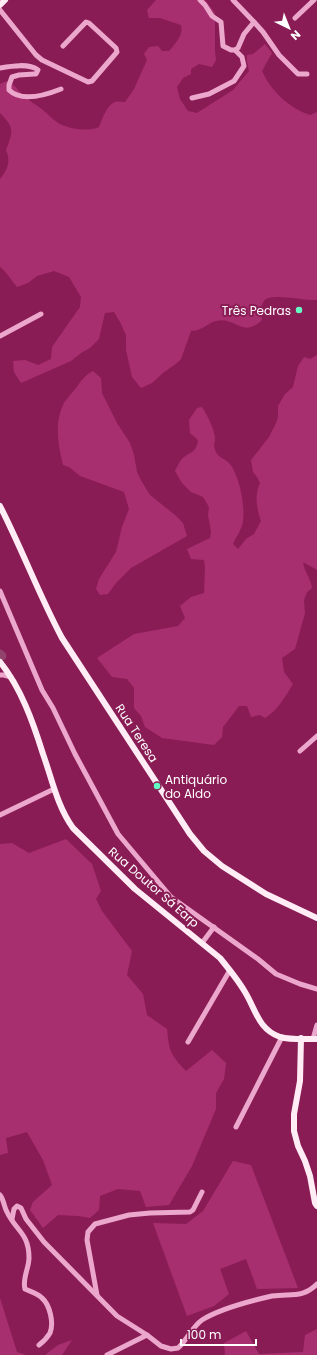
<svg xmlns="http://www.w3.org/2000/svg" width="317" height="1355" font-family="Poppins,sans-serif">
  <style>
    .green { fill: #a82f6f }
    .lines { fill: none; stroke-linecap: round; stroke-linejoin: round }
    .river { stroke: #92436c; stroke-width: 9 }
    .minor { stroke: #eca7cc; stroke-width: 5 }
    .major { stroke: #ffecf5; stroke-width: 6 }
    .poi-dot { fill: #65fcc4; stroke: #8a1c55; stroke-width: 1.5 }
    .labels { text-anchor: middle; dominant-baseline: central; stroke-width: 4; stroke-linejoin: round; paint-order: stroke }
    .poi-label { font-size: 12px; fill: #fff; stroke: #8a1c55; text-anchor: end }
    .street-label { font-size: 12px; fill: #fff; stroke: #8a1c55 }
  </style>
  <rect width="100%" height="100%" fill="#8a1c55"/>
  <g class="green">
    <path d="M 156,0 L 205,0 L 215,13 L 215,52 L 216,60 L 212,67 L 199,64 L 191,69 L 191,74 L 183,78 L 177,87 L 180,99 L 188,111 L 197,113 L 233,90 L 249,71 L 247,61 L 247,55 L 253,54 L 265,44 L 272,53 L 262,71 C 271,91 289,108 310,115 L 317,112 L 317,300 C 305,301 270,292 264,301 C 260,306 261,314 262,320 C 242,339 236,316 216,321 C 210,322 206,327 200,329 C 197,330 194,331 191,331 L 181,359 L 177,363 L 163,373 L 152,383 L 141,388 L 132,377 L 126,350 L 126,335 L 120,322 L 114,312 L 105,313 L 99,339 L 90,348 L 81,353 L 71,361 L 21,383 L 14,372 L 13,361 L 25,360 L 38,365 L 51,359 L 52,347 L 80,307 L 81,297 L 69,277 L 54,271 L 37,276 L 28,283 L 17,287 C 11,280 7,272 0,267 L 0,179 C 8,169 11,162 6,150 C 13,131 15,128 0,113 L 0,84 L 7,81 C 15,84 17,90 23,95 C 29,101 37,105 43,110 C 49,115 54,121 60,124 C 71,129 88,132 99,127 C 102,119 107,105 115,102 C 118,101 122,102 125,102 L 134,89 L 147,60 L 144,54 L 149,47 L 158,46 L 162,51 L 169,51 C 175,44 184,35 181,25 L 160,18 L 149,18 L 147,10 Z"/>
    <path d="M 317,355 L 317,570 L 303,562 C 304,572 311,578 312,588 L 307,592 L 304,600 L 305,613 L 295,649 L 282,658 L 284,672 L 293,684 C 285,697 278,710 265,718 L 260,715 L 251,717 L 247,706 L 239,706 L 223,727 L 222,737 L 214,745 L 162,738 L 145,727 L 141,716 L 134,708 L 134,688 L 127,679 L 112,677 L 97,658 L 134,634 L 178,626 L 185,618 L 180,606 L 191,597 L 204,593 L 205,567 L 204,560 L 191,559 L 187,549 L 210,538 L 211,531 L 208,515 L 209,507 L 203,497 L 191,492 L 182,483 L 175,471 C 177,467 179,462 182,459 C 190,451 196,454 198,440 L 190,433 L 189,420 L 197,408 L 202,407 C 207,415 214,428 215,438 C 215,443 213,445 215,450 C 219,460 226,457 232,467 C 240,480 245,506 243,521 C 242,529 236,537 233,544 L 238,549 L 246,539 L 254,534 L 261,521 C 257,510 254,495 260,483 L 257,477 L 253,472 L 251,460 L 269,437 L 276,423 L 278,417 L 278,406 L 285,394 L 293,387 L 298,366 L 304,357 L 310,359 Z"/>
    <path d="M 93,371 L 101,378 L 102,393 L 117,423 L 130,443 L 134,455 L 137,472 L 142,482 L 150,495 L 175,515 L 183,523 L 187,536 L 131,568 L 116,583 L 108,594 L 100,595 L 96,589 L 99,579 L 116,552 L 122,527 L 129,509 L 124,492 L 80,476 L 69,467 L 63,465 C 58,445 54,422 64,403 C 67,398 72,393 76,388 C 81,381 85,375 93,371 Z"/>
    <path d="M 66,839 L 92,864 L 101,891 L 96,899 L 102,911 L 132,951 L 127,975 L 143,994 L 147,1015 L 167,1029 C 169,1052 171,1055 186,1071 L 212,1050 L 226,1063 L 224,1079 L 216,1093 L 216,1109 L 192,1166 L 169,1205 L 146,1207 L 140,1191 L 118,1189 L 100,1196 L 99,1210 L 90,1218 L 78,1216 L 58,1215 L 43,1228 L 30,1210 L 33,1202 L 52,1185 L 43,1160 L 27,1132 L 6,1138 L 8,1153 L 0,1155 L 0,844 L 12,843 L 29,853 Z"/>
    <polygon points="233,1161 251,1165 298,1288 257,1289 246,1259 220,1269 229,1294 214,1306 187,1316 153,1223 186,1224 203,1211"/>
    <polygon points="0,1298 17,1352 26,1355 0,1355"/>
    <polygon points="317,1329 317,1355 225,1355 224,1343 246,1331 259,1354 303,1352 305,1335"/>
    <polygon points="72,1340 62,1355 45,1355 58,1345"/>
  </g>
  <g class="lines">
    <polyline class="river" points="0,654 2,656"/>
    <g class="minor">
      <polyline points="200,0 205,5 212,16 221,22 223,46 231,50 235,50 238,48 244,34 254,22 233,0"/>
      <polyline points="0,10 36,55 42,60 88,82 92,81 117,52 116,48 89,23 86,22 63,46"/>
      <polyline points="295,18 314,0"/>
      <polyline points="254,22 263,32 279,55 298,74 307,74"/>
      <path d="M 0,68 C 11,66 29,63 38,70 L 36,74 L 34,74 L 19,75 L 12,77 L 9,85 L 9,90 C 22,103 46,95 61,89"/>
      <polyline points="192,98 209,94 234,81 244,66 242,57 235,50"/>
      <polyline points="0,336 41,314"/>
      <polyline points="0,591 42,690 53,708 75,754 118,834 171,897 258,959 276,974 300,984 317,989"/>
      <polyline points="0,675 4,675 11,677"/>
      <polyline points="300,751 317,736"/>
      <polyline points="0,815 54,789"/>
      <polyline points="202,943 214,927"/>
      <polyline points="313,1039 317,1025"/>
      <polyline points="188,1042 230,970"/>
      <polyline points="236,1127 282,1037"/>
      <path d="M 0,1195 C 4,1200 4,1207 7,1212 C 16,1231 29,1233 29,1258 C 29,1268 22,1279 25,1289 C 31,1292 37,1293 42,1298 C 50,1305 54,1323 50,1333 C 47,1338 43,1342 39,1345"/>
      <path d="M 12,1219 L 14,1209 L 17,1206 L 21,1208 L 26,1219 L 44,1242 L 117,1316 L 147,1335 L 161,1346 L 171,1349 L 178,1348 C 187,1340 192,1327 202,1320 C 221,1308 250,1301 272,1296 C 290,1293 302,1299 317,1284"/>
      <polyline points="97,1295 87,1240 88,1232 95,1224 129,1215 150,1213 190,1212 193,1210 202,1192"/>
      <polyline points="107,1355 147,1335"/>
    </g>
    <g class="major">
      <polyline points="0,5 5,0"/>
      <path d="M 0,506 C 22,549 39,595 62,638 L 190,834 L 204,851 L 222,866 L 266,894 L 317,918"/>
      <path d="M 0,662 C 21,688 33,722 43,754 C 52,779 57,806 73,828 L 135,889 L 220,958 C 229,969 238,980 245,992 C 256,1010 258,1029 280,1037 C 291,1040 305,1039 317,1039"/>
      <polyline points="301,1038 300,1081 294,1114 294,1131 298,1146 305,1161 310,1176 315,1203 317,1206"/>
    </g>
  </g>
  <g class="poi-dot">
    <circle cx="299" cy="310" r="4"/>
    <circle cx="157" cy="786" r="4"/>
  </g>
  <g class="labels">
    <g class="poi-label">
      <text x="291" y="310">Três Pedras</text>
      <text x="165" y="779" text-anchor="start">Antiquário<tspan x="165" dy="14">do Aldo</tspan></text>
    </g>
    <g class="street-label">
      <text transform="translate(137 733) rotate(57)">Rua Teresa</text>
      <text transform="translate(154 887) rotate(41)">Rua Doutor Sá Earp</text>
    </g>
  </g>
  <g transform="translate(289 28) rotate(137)" stroke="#8a1c55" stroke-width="3" paint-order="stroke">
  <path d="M0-3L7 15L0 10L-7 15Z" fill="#ffffff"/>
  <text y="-6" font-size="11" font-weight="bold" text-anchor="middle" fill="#ffffff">N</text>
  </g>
  <path d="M181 1339v6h75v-6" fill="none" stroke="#ffffff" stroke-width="2"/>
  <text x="187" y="1339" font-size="12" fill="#ffffff" stroke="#8a1c55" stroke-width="3" paint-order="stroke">100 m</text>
</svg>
